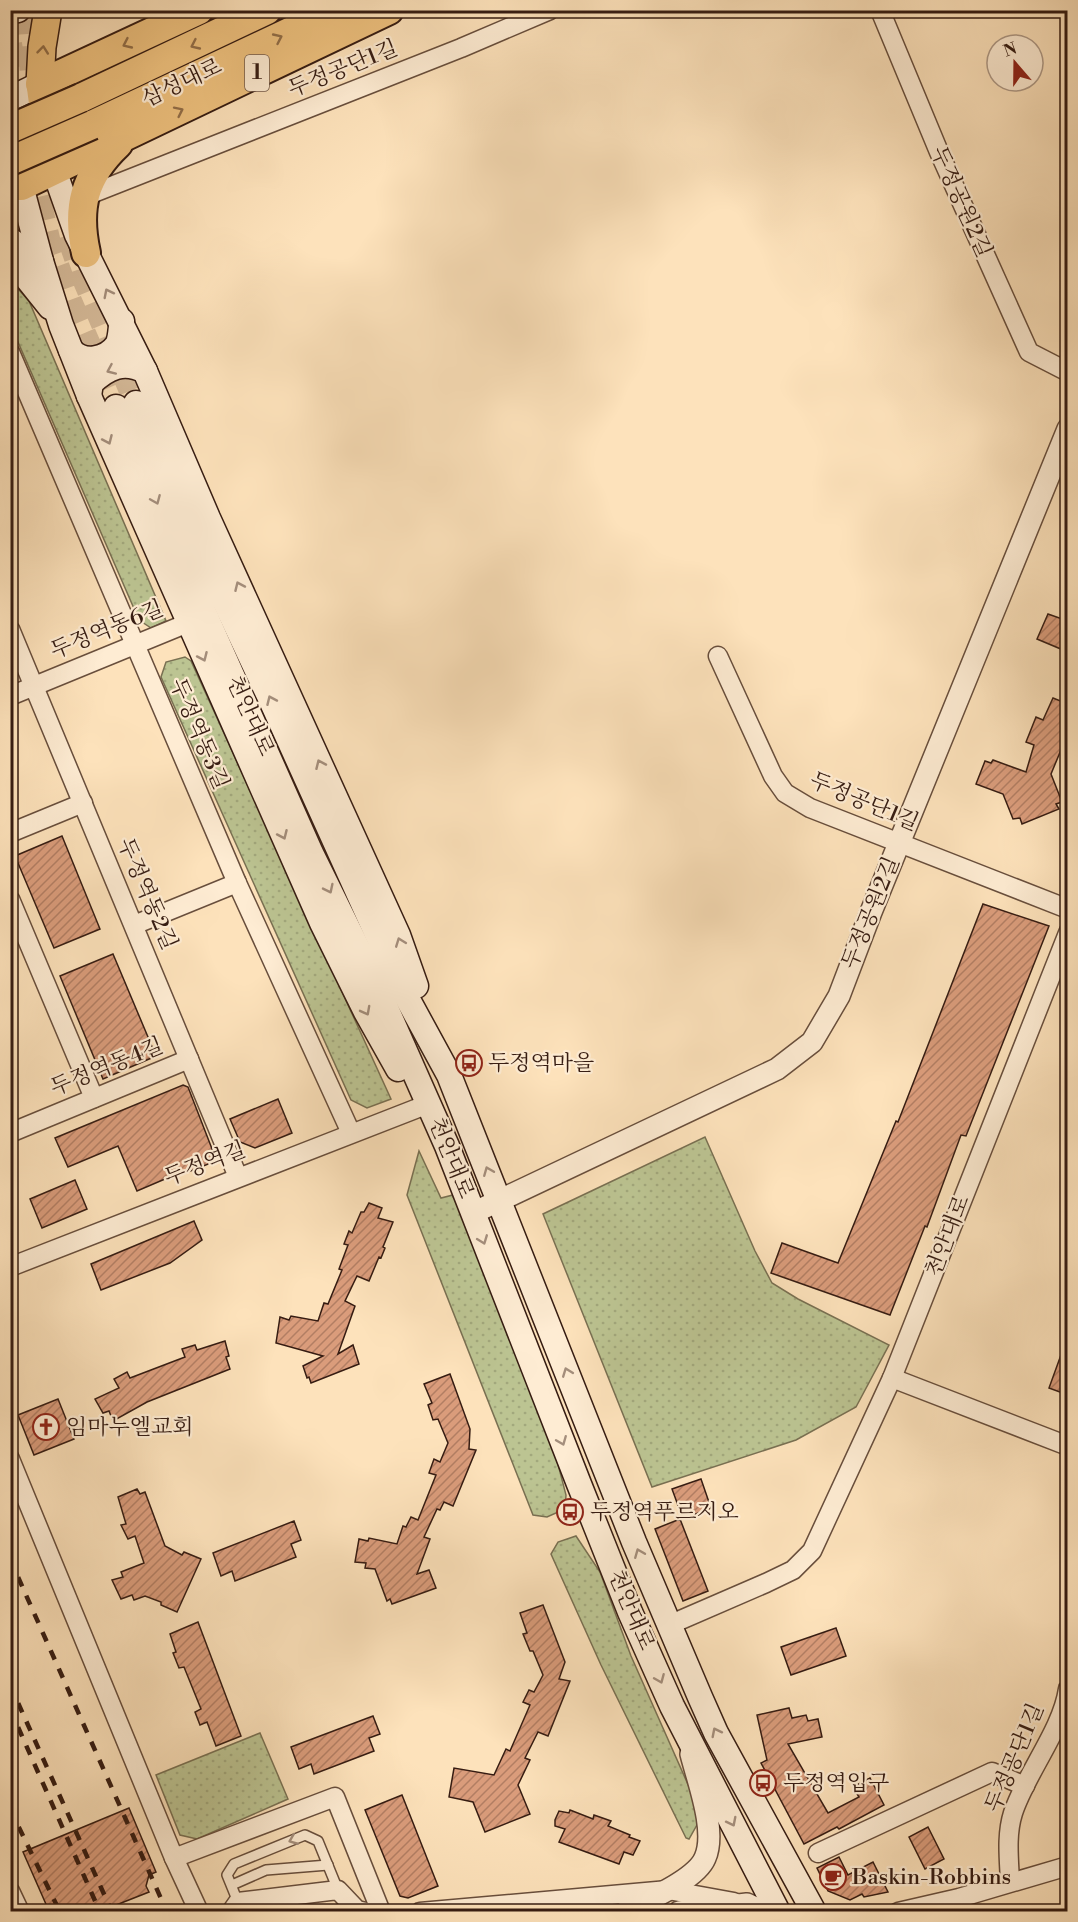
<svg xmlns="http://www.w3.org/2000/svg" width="1078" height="1922" font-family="'Libre Bodoni','Noto Serif KR',serif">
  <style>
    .grass { fill: url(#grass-dots); stroke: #797052; stroke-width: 1.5 }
    .building { fill: url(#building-hatch); stroke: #361c12; stroke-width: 1.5 }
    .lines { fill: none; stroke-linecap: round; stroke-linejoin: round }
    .secondary-tunnel { stroke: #d5ba99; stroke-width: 24; stroke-dasharray: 24 12; stroke-linecap: butt }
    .service-casing { stroke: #684e3c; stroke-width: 12 }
    .minor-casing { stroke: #684e3c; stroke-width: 21 }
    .tertiary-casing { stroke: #684e3c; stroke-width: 24 }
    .secondary-casing { stroke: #361c12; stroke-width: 27 }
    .primary-casing { stroke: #361c12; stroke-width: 30 }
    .trunk-casing { stroke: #361c12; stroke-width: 32 }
    .service { stroke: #feecd3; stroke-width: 9 }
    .minor { stroke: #feecd3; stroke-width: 18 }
    .tertiary { stroke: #feecd3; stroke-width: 21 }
    .secondary { stroke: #feecd3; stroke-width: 24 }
    .primary { stroke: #eec17e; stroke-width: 27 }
    .trunk { stroke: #eec17e; stroke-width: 28 }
    .rail { stroke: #361c12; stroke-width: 4.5; stroke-dasharray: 10 10; stroke-linecap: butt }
    .trunk-bridge-casing { stroke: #361c12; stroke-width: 32; stroke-linecap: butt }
    .trunk-bridge { stroke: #eec17e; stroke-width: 28 }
    .oneway { stroke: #926e48 }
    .oneway2 { stroke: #a48e7c }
    .labels { text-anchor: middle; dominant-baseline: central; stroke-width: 4.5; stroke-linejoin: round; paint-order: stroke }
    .shield { fill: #feecd3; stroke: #725a4c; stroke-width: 1.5 }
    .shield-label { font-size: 21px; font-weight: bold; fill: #361c12 }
    .street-label { font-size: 22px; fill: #361c12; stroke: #feecd3 }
    .poi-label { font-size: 22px; fill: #361c12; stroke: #feecd3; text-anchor: start }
  </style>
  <defs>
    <pattern id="grass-dots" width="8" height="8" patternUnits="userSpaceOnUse" patternTransform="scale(1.5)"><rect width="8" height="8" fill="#bcc492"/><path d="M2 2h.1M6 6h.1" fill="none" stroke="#a2a87d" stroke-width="1.8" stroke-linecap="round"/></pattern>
    <pattern id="building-hatch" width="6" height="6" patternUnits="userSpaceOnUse" patternTransform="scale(1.5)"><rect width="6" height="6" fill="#da9c7b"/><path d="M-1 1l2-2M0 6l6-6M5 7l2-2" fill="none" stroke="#b27e63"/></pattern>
  </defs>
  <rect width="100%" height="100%" fill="#fde2bb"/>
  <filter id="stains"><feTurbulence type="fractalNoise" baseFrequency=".00333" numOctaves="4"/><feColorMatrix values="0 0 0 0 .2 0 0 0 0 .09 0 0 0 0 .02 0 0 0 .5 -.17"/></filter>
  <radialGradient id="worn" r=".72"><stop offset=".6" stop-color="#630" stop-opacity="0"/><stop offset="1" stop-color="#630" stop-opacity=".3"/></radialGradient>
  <g class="grass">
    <polygon points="11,281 29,301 166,621 151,628 139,620 11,326"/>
    <polygon points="185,657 191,661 391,1099 367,1108 351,1100 161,677 166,662"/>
    <polygon points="705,1137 755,1251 772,1283 798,1299 889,1345 856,1407 796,1440 652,1487 543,1214"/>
    <polygon points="419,1151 441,1198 453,1195 553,1445 566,1495 565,1509 547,1517 533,1515 407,1195"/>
    <polygon points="576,1536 600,1572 631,1656 702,1816 689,1839 686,1838 601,1665 551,1554 558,1542"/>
    <polygon points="260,1733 288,1799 197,1839 180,1835 156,1775"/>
  </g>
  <g class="building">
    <polygon points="1048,614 1068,621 1068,652 1037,639"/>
    <polygon points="1053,698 1068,704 1068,733 1051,774 1062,802 1056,804 1059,809 1022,824 1020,818 1013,819 1003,794 976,784 985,761 991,763 993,760 1026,772 1034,745 1026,742 1036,717 1043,720"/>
    <polygon points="62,836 100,929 54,948 15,856"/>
    <polygon points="983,904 1049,926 966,1136 961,1135 927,1227 925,1226 890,1315 771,1273 782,1243 838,1263 896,1121 898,1122"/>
    <polygon points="113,954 156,1056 103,1079 60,976"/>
    <polygon points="183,1085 188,1087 214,1154 211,1163 180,1175 179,1173 137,1191 118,1146 68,1167 55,1138"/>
    <polygon points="278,1099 292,1133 255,1148 240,1142 230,1119"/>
    <polygon points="75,1180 87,1209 42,1228 30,1199"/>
    <polygon points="369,1203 382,1208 378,1218 393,1222 383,1247 385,1248 381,1258 379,1257 369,1281 357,1276 345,1301 355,1306 338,1354 353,1345 359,1364 311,1383 309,1377 307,1378 303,1366 323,1356 276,1343 280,1317 289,1320 291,1316 318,1321 324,1303 328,1304 342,1270 339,1269 348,1245 344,1244 349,1231 352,1233 361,1212 364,1212"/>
    <polygon points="194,1221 202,1240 170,1263 101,1290 91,1264"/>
    <polygon points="225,1341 229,1356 226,1357 230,1369 147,1402 113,1421 109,1411 103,1413 95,1399 119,1388 114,1379 127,1372 130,1378 185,1357 182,1349 195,1345 197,1350"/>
    <polygon points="1066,1341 1068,1342 1068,1395 1049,1388"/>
    <polygon points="450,1374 470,1429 469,1449 476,1450 453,1506 444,1502 440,1510 437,1509 424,1537 430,1539 417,1574 429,1570 436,1588 392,1604 390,1599 387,1601 375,1569 365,1568 366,1563 355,1562 359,1539 368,1541 369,1538 397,1544 403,1526 406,1527 411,1517 418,1520 436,1475 429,1473 434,1459 440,1462 448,1443 438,1419 433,1420 428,1405 432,1403 424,1384"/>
    <polygon points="58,1399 74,1439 34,1455 18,1415"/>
    <polygon points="701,1479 711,1508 683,1519 672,1489"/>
    <polygon points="137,1489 140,1494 145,1492 165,1546 182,1555 184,1552 201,1559 177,1612 161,1605 161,1602 145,1596 134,1600 132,1595 121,1599 112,1580 123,1577 121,1572 144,1563 135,1536 128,1539 121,1525 126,1524 118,1497"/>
    <polygon points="680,1519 708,1591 683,1601 655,1529"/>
    <polygon points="294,1521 301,1540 291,1544 296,1557 235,1581 232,1571 221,1576 213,1553"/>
    <polygon points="543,1605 565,1662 559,1679 570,1681 548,1736 538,1732 525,1758 530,1760 518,1785 530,1814 485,1832 473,1802 449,1797 454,1768 494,1775 506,1749 510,1751 530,1705 523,1702 529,1690 534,1692 543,1675 533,1651 530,1651 523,1634 527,1633 520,1613"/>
    <polygon points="198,1622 241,1736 216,1746 207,1722 200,1725 195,1712 201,1709 184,1667 179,1668 173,1653 176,1652 170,1634"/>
    <polygon points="836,1628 846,1656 791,1675 781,1647"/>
    <polygon points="789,1708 792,1718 806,1715 808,1721 818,1719 822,1737 788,1744 828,1813 859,1797 853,1787 870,1778 884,1805 839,1829 837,1827 804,1844 761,1763 767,1760 757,1715"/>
    <polygon points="373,1716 380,1734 369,1738 374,1751 314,1774 311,1764 299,1769 291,1747"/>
    <polygon points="402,1795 438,1886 408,1898 400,1896 365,1810"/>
    <polygon points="129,1808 156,1872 149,1875 146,1886 149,1892 101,1911 49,1911 23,1852"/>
    <polygon points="570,1810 593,1819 594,1815 611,1821 608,1826 630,1835 629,1837 640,1841 633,1855 624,1852 619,1864 559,1842 565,1829 555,1826 555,1820 559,1811 569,1813"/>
    <polygon points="928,1827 944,1859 925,1869 909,1837"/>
    <polygon points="839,1857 848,1875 873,1862 888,1892 864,1897 862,1894 850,1900 828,1891 817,1868"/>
  </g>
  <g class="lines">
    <g class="secondary-tunnel">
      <polyline points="27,10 32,76"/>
      <polyline points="10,44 19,95"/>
      <polyline points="30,162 49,243 70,301 116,407"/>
      <polyline points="68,235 80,269 136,403"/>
    </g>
    <defs>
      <g id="service">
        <polyline points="232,1885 266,1870 328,1865"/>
        <polyline points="238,1902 227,1875 234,1864 305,1835 318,1841 338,1890"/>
      </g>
      <g id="minor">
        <polyline points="880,10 939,152 1029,352 1068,372"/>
        <polyline points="86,196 461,48 550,10"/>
        <polyline points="10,352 237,883 351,1133"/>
        <polyline points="10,629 238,1177"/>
        <polyline points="718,656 773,776 785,793 810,808 1068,909"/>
        <polyline points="10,696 188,623"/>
        <polyline points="10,833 83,803"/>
        <polyline points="10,899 94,1098"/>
        <polyline points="134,925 237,883"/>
        <polyline points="10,1133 189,1059"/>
        <polyline points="10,1267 418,1108"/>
        <polyline points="892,1378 1068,1446"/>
        <polyline points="10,1459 174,1858 199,1912"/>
        <polyline points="669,1625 766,1583 793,1570 812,1551 892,1378 1068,933"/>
        <polyline points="818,1853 992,1772 1025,1786"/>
        <polyline points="174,1858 335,1797 381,1912"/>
        <path d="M 1010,1882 C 1009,1859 1006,1835 1013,1813 C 1026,1773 1062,1730 1068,1689"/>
        <polyline points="10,1891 20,1912"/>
        <polyline points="231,1912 238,1902 338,1890 357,1910 366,1912"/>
        <polyline points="420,1912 668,1890 734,1902"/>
        <polyline points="898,1912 959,1898 1068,1866"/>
      </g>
      <g id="tertiary">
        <polyline points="473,1213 777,1069 812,1042 839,996 871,912 1068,429"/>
        <path d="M 625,1912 C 645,1901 696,1880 705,1858 C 717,1831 698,1782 691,1754"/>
        <polyline points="679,1912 747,1904 764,1912"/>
      </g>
      <g id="secondary">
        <polyline points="10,11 18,10"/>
        <polyline points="10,99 40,84"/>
        <polyline points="54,170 77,235 145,371 208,518 398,935 416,986"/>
        <polyline points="10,190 21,186 41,261 61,325 89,396 322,923 366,1012 398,1069"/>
        <polyline points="10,240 41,261"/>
        <polyline points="10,266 26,277 50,307"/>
        <path d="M 71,350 C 83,364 106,360 117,345 C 121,338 120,328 122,321"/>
        <path d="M 89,396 L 91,383 C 108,367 124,360 145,371"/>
        <polyline points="136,403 191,530 270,698 400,985 449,1075 634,1542 700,1697 716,1733 814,1912"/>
        <polyline points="116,407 203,610 311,853 375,983 447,1146 579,1484 630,1612 672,1706 778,1912"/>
      </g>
      <polyline id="primary" points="47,137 40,84 42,47 48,10"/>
      <g id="trunk">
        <polyline points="40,84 199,10"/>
        <polyline points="81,98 267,10"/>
        <polyline points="92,125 336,10"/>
        <polyline points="21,186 389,10"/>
        <path d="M 86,253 C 76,208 84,176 118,144"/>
      </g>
    </defs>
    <use href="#service" class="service-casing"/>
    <use href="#minor" class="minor-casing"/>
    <use href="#tertiary" class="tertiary-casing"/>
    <use href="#secondary" class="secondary-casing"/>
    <use href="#primary" class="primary-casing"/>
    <use href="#trunk" class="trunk-casing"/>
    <use href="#service" class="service"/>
    <use href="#minor" class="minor"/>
    <use href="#tertiary" class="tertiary"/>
    <use href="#secondary" class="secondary"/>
    <use href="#primary" class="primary"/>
    <use href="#trunk" class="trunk"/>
    <g class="rail">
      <polyline points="10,1559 167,1912"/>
      <polyline points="10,1685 112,1912"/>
      <polyline points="10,1709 100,1912"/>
      <polyline points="10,1809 60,1912"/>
    </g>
    <defs>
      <g id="trunk-bridge">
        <polyline points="10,129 81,98"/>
        <polyline points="10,161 92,125"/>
      </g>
    </defs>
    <use href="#trunk-bridge" class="trunk-bridge-casing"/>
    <use href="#trunk-bridge" class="trunk-bridge"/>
  </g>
  <defs><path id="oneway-chevron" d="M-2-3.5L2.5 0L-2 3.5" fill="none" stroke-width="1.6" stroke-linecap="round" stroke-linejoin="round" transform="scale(1.5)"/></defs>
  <g class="oneway">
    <use href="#oneway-chevron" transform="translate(278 38) rotate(-25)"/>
    <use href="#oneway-chevron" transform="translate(127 44) rotate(155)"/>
    <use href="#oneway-chevron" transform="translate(195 45) rotate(155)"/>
    <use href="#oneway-chevron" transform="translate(43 50) rotate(-84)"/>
    <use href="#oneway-chevron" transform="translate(179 111) rotate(-26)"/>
  </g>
  <g class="oneway2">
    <use href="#oneway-chevron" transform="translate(108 293) rotate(-117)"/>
    <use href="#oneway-chevron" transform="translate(111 370) rotate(156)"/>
    <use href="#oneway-chevron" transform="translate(108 440) rotate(66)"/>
    <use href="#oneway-chevron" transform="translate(156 500) rotate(67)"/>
    <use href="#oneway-chevron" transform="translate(239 586) rotate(-114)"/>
    <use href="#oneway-chevron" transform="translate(203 657) rotate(66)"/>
    <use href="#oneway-chevron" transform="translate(271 700) rotate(-114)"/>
    <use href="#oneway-chevron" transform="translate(320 764) rotate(-114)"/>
    <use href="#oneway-chevron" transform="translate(283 835) rotate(66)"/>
    <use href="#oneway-chevron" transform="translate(329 889) rotate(64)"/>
    <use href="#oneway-chevron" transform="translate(400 942) rotate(-111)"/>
    <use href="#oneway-chevron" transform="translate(366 1011) rotate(62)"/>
    <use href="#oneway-chevron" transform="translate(488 1171) rotate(-112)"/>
    <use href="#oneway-chevron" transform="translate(483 1240) rotate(69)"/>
    <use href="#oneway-chevron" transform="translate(567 1372) rotate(-111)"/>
    <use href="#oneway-chevron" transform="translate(562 1441) rotate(68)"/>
    <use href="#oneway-chevron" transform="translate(639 1553) rotate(-112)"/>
    <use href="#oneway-chevron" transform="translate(660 1679) rotate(67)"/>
    <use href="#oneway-chevron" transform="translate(716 1732) rotate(-117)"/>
    <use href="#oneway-chevron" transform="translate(732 1822) rotate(63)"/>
    <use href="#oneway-chevron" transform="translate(293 1840) rotate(158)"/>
  </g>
  <defs>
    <symbol id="bus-ring" viewBox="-11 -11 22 22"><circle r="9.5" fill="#feecd3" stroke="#8f2418" stroke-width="1.5"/><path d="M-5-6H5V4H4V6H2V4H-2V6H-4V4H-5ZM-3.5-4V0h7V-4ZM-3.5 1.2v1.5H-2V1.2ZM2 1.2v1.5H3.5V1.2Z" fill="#8f2418"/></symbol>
    <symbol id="church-ring" viewBox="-11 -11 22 22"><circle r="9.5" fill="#feecd3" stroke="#8f2418" stroke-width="1.5"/><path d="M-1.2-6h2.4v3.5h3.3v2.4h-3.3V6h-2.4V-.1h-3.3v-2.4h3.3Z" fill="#8f2418"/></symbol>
    <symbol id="cafe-ring" viewBox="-11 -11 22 22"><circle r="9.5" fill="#feecd3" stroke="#8f2418" stroke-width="1.5"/><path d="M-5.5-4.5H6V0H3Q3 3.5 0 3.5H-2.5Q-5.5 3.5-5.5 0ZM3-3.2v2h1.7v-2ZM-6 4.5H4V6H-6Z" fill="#8f2418"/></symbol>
  </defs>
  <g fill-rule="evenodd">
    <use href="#bus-ring" x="454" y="1048" width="30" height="30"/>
    <use href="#church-ring" x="31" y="1412" width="30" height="30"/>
    <use href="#bus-ring" x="555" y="1497" width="30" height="30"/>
    <use href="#bus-ring" x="748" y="1768" width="30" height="30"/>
    <use href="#cafe-ring" x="818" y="1862" width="30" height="30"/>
  </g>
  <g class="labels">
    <rect class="shield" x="245" y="55" width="24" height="36" rx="4.5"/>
    <g class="shield-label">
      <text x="257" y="73">1</text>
    </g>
    <g class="street-label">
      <text transform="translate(343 69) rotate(-22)">두정공단1길</text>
      <text transform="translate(182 83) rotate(-25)">삼성대로</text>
      <text transform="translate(961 202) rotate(66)">두정공원2길</text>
      <text transform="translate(107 630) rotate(-22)">두정역동6길</text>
      <text transform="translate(250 716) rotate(66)">천안대로</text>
      <text transform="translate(199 734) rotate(67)">두정역동3길</text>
      <text transform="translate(864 802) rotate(23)">두정공단1길</text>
      <text transform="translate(147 894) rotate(67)">두정역동2길</text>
      <text transform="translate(871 913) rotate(-68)">두정공원2길</text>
      <text transform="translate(107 1067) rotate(-22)">두정역동4길</text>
      <text transform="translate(451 1158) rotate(68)">천안대로</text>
      <text transform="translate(205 1164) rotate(-21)">두정역길</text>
      <text transform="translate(948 1236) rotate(-69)">천안대로</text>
      <text transform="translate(631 1610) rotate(67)">천안대로</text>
      <text transform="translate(1015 1758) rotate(-67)">두정공단1길</text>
    </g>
    <g class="poi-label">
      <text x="488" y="1063">두정역마을</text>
      <text x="66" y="1427">임마누엘교회</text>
      <text x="590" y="1512">두정역푸르지오</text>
      <text x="783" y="1783">두정역입구</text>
      <text x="852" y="1877">Baskin-Robbins</text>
    </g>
  </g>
  <rect width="1078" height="1922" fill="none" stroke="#fde2bb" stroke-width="36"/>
  <rect x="12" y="12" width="1054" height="1898" fill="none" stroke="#361c12" stroke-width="3"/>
  <rect x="18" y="18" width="1042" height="1886" fill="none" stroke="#361c12" stroke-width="1.5"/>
  <g transform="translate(1015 63) rotate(340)"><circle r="28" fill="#feecd3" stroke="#ae9986" stroke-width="1.5"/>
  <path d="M0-4.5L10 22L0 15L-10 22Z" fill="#8f2418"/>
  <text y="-9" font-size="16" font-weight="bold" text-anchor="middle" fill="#361c12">N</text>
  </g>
  <rect width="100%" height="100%" filter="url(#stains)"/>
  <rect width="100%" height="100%" fill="url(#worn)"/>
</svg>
